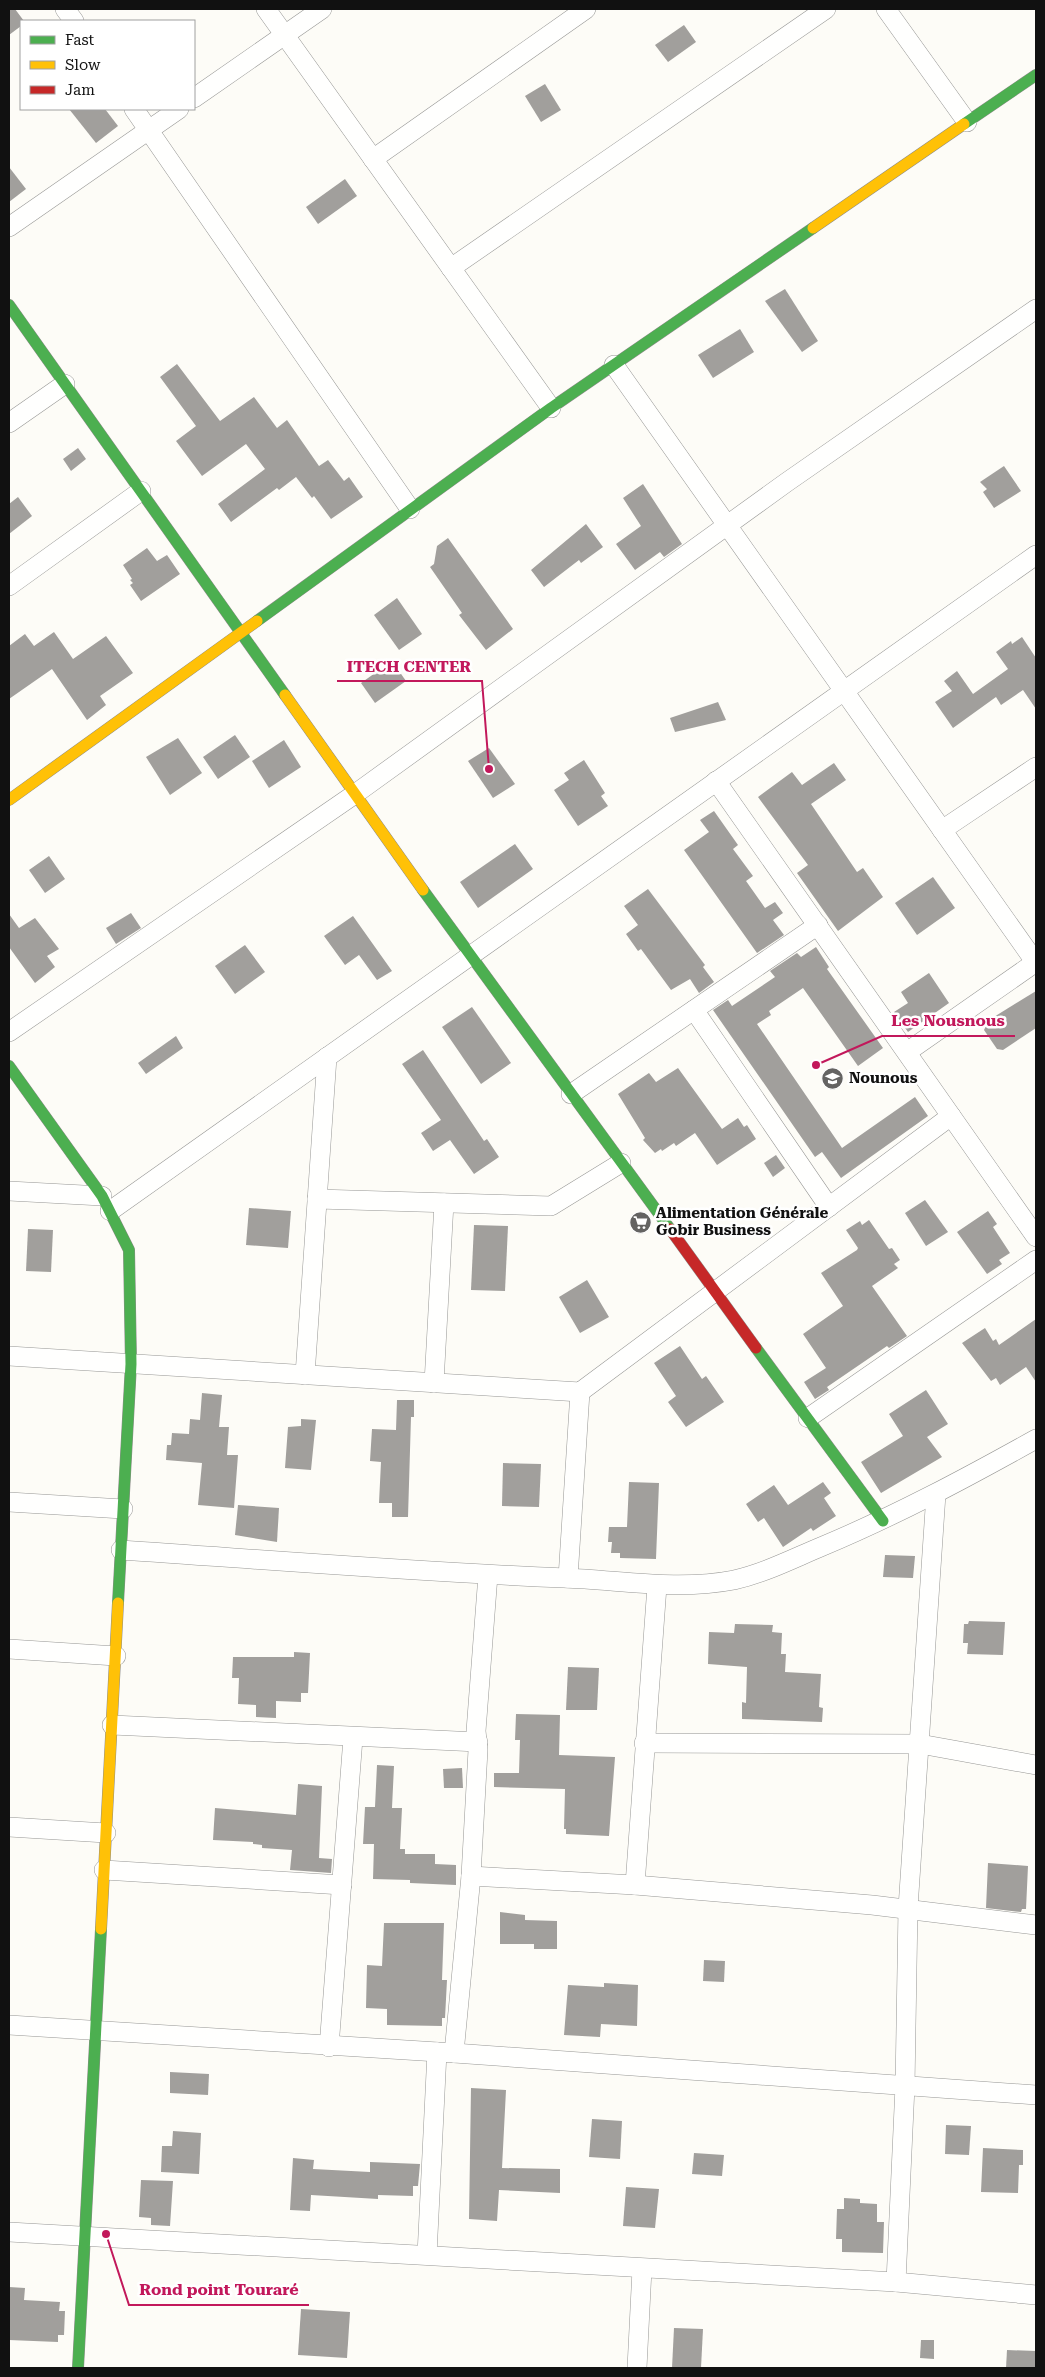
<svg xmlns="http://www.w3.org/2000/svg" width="1045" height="2377" font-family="'Roboto Serif',serif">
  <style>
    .building { fill: #a19f9c }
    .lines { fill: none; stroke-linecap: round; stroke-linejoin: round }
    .street-casing { stroke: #979795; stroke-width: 20 }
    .fast-casing { stroke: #8e8d8b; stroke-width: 12 }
    .slow-casing { stroke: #8e8d8b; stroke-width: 12 }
    .jam-casing { stroke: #8e8d8b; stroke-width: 12 }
    .street { stroke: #fffffe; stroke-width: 19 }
    .fast { stroke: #4caf50; stroke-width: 11 }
    .slow { stroke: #ffc107; stroke-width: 11 }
    .jam { stroke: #c62828; stroke-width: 11 }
    .labels { text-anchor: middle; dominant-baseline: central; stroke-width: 5; stroke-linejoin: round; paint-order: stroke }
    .poi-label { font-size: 15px; font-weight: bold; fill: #111; stroke: #fff; text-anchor: start }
    .leader { fill: none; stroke: #c2185b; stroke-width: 2 }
    .callout-dot { fill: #c2185b; stroke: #fff; stroke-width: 2 }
    .callout-label { font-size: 16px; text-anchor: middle; font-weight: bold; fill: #c2185b; stroke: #fff; stroke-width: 5; stroke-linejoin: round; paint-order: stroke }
  </style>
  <rect width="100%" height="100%" fill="#fdfcf7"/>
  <g class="building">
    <polygon points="9,9 15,9 24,21 21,21 21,26 9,35"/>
    <polygon points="684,25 696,42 668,62 655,45"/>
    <polygon points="545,84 561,110 541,122 525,96"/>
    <polygon points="69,109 105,109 118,126 96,143"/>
    <polygon points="9,167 26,189 9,202"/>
    <polygon points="345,179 357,196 318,224 306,207"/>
    <polygon points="785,289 818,341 802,352 765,301"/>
    <polygon points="740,329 754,352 713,378 698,355"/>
    <polygon points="177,364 220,421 254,397 277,428 287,420 319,466 328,460 344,481 349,477 363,497 331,519 314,496 312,498 296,477 279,490 277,488 231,522 218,504 265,469 246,444 202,476 176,441 196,426 160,377"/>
    <polygon points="78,448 86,459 71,471 63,459"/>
    <polygon points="1004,466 1021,491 994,508 983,492 987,489 980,482"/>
    <polygon points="643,484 682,544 664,557 660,552 635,570 616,544 641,526 623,498"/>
    <polygon points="18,497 32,516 9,534 9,504"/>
    <polygon points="586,524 603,547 581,563 579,560 544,587 531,570"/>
    <polygon points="448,538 513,629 486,650 459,615 462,613 430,567 434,564 437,546"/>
    <polygon points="147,548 157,561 167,555 180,574 141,601 130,585 133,583 130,580 132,579 123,565"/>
    <polygon points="397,598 422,634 399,650 374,615"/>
    <polygon points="54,632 73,659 106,636 133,673 100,696 106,705 87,720 52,669 9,699 9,646 25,634 34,646"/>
    <polygon points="1022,637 1036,658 1036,709 1023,690 1001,705 996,697 953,728 935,702 952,691 944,681 957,671 973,694 1008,669 996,652 1011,641 1012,644"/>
    <polygon points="392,661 406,681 375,703 361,683"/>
    <polygon points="718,702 726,720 675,732 670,718"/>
    <polygon points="235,735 250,757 218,779 203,757"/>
    <polygon points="178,738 202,773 170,795 146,757"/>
    <polygon points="284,740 301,767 269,788 252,761"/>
    <polygon points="489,748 515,784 493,798 468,761"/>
    <polygon points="584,760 605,793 601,796 608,806 578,826 554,790 569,780 564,773"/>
    <polygon points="834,763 846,780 811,804 857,872 863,868 883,897 838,931 797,873 808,865 758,797 792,772 802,785"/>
    <polygon points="714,811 738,845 733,849 753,876 746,881 765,908 775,902 783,913 773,920 784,935 757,953 684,850 709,832 700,820"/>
    <polygon points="515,844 533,869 478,908 460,882"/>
    <polygon points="49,856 65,879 45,893 29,870"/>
    <polygon points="933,877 955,908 917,935 895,903"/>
    <polygon points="648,889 705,965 703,967 714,982 699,993 690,979 671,990 641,949 638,951 626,934 638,925 624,906"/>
    <polygon points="131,913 141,928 116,944 106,928"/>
    <polygon points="9,914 19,928 35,918 59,949 47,956 55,967 35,983 9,947"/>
    <polygon points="353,916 392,971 377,980 359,955 345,965 324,936"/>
    <polygon points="245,945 265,972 235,994 215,966"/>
    <polygon points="816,947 829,967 827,969 883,1048 858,1066 803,988 769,1011 771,1015 757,1024 842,1148 915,1097 928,1116 841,1178 822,1152 815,1157 713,1010 728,1000 732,1006 775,977 770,971 797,953 801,957"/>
    <polygon points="929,973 949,1003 908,1032 894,1012 908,1003 901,992"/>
    <polygon points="1036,991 1036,1028 1003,1050 997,1049 984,1030 989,1020"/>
    <polygon points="472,1007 511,1063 481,1084 442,1027"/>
    <polygon points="176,1036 183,1048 146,1074 138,1063"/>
    <polygon points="423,1050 484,1141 487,1139 499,1157 474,1174 450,1140 433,1151 421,1133 441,1120 402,1064"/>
    <polygon points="678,1068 722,1129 738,1118 744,1127 747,1125 756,1139 717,1165 695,1133 676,1146 674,1143 662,1151 661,1149 655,1153 643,1140 645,1138 618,1094 649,1073 656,1082"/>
    <polygon points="776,1155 785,1168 773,1177 764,1163"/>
    <polygon points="925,1200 948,1232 926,1246 905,1213"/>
    <polygon points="249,1208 291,1211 288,1248 246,1245"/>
    <polygon points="988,1211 997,1224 993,1227 1010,1253 999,1260 1002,1264 987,1274 957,1232"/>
    <polygon points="869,1220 889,1249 892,1248 900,1260 894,1264 898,1268 872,1286 907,1336 889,1348 887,1346 827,1387 829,1390 815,1399 804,1382 826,1368 803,1334 843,1306 821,1273 857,1250 858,1248 846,1230 860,1221 862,1225"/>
    <polygon points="474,1225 508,1226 505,1291 471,1290"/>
    <polygon points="28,1229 53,1230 51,1272 26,1271"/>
    <polygon points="587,1280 609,1317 580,1333 559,1297"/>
    <polygon points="1036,1319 1036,1382 1026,1367 1000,1385 996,1378 991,1381 962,1343 985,1328 993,1341 996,1339 999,1345"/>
    <polygon points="680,1346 702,1379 706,1376 724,1402 686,1427 668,1402 676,1396 654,1363"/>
    <polygon points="926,1390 948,1424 927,1437 942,1457 881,1493 861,1462 903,1436 889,1414"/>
    <polygon points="202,1393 222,1395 219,1427 229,1427 227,1455 238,1455 234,1508 198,1505 202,1463 166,1460 167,1445 171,1445 172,1433 189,1434 190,1419 200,1420"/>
    <polygon points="397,1400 414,1400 414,1417 411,1417 408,1517 392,1517 392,1503 379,1503 381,1462 370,1461 372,1429 396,1430"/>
    <polygon points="301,1419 316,1420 311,1470 285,1468 288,1427 301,1426"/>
    <polygon points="503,1463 541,1464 539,1507 502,1506"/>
    <polygon points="629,1482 659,1483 656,1559 620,1558 620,1553 611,1553 612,1542 608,1542 609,1527 627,1527"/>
    <polygon points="823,1482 831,1493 824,1498 836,1516 813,1531 811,1528 783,1547 764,1518 758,1522 746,1504 774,1485 788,1505"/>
    <polygon points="238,1505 279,1508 277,1542 235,1535"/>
    <polygon points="885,1555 915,1556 913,1578 883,1577"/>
    <polygon points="969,1621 1005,1622 1003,1655 967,1654 968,1643 963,1643 964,1624 968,1624"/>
    <polygon points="735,1624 773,1625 772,1632 782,1633 781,1654 786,1654 785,1672 821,1674 819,1707 823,1708 822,1722 742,1719 742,1702 746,1703 747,1667 708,1664 709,1632 734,1633"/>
    <polygon points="294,1652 310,1653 308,1693 301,1693 301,1702 276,1701 276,1718 256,1717 256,1705 238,1704 239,1678 232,1678 233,1657 294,1657"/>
    <polygon points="568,1667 599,1668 597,1710 566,1710"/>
    <polygon points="516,1714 560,1715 559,1755 615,1757 609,1836 566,1834 566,1829 564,1829 565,1789 494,1787 494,1773 519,1773 520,1740 515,1740"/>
    <polygon points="377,1765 394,1766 392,1808 402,1808 400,1849 405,1849 405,1854 435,1854 435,1864 456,1865 456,1885 410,1883 410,1880 373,1879 374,1844 363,1844 365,1807 375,1807"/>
    <polygon points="462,1768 463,1788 444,1788 443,1769"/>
    <polygon points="298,1784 322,1786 319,1858 332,1859 331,1873 290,1870 292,1850 262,1848 262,1845 253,1844 253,1842 213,1840 215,1808 296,1815"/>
    <polygon points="988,1863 1028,1866 1026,1909 1022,1909 1021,1912 986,1908"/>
    <polygon points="500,1912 525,1915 525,1920 557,1921 557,1949 534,1949 534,1944 500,1944"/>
    <polygon points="384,1923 444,1923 442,1980 447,1980 445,2018 442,2018 442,2026 387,2025 387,2009 366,2008 367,1965 382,1966"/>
    <polygon points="704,1960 725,1961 724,1982 703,1981"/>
    <polygon points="604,1983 638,1985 637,2026 601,2024 600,2037 564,2035 568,1985 604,1987"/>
    <polygon points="170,2072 209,2074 208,2095 170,2093"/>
    <polygon points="471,2088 506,2090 502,2168 560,2169 560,2193 499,2190 497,2221 469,2219"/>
    <polygon points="592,2119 622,2121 620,2159 589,2157"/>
    <polygon points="946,2125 971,2126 969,2155 945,2154"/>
    <polygon points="173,2131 201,2133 199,2174 161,2172 162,2146 172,2146"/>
    <polygon points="983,2148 1023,2150 1023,2165 1019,2165 1018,2193 981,2192"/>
    <polygon points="694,2153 724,2155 722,2176 692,2174"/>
    <polygon points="293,2158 314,2160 313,2169 370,2172 370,2162 420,2164 418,2186 413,2186 413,2196 378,2195 378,2199 311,2195 310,2211 290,2210"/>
    <polygon points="141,2180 173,2181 170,2226 151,2225 151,2218 139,2217"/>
    <polygon points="626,2187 659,2189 655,2228 623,2226"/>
    <polygon points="844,2198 860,2199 860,2203 877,2204 877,2222 884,2222 883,2253 842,2252 842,2239 836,2239 837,2209 844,2209"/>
    <polygon points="9,2287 25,2288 24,2300 60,2302 59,2311 65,2311 64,2335 58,2335 58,2342 9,2340"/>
    <polygon points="301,2309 350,2312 347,2358 298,2355"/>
    <polygon points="674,2328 703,2329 701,2368 672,2368"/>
    <polygon points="921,2340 934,2340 934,2359 920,2358"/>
    <polygon points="1007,2350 1036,2351 1036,2368 1006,2368"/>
  </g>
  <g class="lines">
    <defs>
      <g id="street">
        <polyline points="65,9 74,21"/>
        <polyline points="266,9 551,408"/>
        <polyline points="886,9 967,122"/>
        <polyline points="194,98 322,9"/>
        <polyline points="134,109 410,509"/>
        <polyline points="373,159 586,9"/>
        <polyline points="9,227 179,109"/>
        <polyline points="451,268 826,9"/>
        <polyline points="614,365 1036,963"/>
        <polyline points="9,423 65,384"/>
        <polyline points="9,586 141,491"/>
        <polyline points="716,781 1036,1237"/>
        <polyline points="942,830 1036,767"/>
        <polyline points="694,1010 829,1207"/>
        <polyline points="9,1032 355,794 787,482 1036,309"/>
        <polyline points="907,1052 1036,962"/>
        <polyline points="571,1094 818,925"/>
        <polyline points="9,1191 102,1196"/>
        <polyline points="317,1199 551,1206 621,1163"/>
        <polyline points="110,1211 1036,555"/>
        <polyline points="9,1356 580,1392 951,1116"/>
        <polyline points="305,1375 327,1057"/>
        <polyline points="434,1383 444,1203"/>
        <polyline points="808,1418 1036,1260"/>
        <polyline points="9,1502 123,1509"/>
        <path d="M 121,1550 C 269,1560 416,1572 564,1578 C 621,1580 677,1591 734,1580 C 765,1573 794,1558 823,1546 C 897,1515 966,1478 1036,1439"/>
        <polyline points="568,1578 580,1392"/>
        <polyline points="9,1649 116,1656"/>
        <polyline points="112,1725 478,1742"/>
        <polyline points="644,1743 920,1744 1036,1765"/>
        <polyline points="9,1827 106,1833"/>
        <polyline points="104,1870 342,1885"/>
        <polyline points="471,1876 635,1885 872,1905 1036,1925"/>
        <polyline points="635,1885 657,1586"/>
        <polyline points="9,2025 454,2053 1036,2095"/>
        <polyline points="329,2047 353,1738"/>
        <polyline points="454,2053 471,1876 478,1750 476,1731 488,1575"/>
        <polyline points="9,2232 896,2282 1036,2295"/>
        <polyline points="427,2255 437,2052"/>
        <polyline points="896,2282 905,2086 908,1908 936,1494"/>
        <polyline points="637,2368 642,2269"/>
      </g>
      <g id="fast">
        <polyline points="964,124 1036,75"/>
        <polyline points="9,305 285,695"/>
        <polyline points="257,621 551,408 813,228"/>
        <polyline points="423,890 670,1229"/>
        <polyline points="9,1066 102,1196 129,1250 131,1364 118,1603"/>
        <polyline points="756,1348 883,1521"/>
        <polyline points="78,2368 101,1929"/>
      </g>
      <g id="slow">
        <polyline points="813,228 964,124"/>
        <polyline points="285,695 423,890"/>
        <polyline points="9,800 257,621"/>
        <polyline points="101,1929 118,1603"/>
      </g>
      <polyline id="jam" points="670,1229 756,1348"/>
    </defs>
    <use href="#street" class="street-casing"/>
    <use href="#fast" class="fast-casing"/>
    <use href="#slow" class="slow-casing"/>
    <use href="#jam" class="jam-casing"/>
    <use href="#street" class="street"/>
    <use href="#fast" class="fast"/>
    <use href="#slow" class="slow"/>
    <use href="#jam" class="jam"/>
  </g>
  <defs>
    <symbol id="school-disc" viewBox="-11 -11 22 22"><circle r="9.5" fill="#646362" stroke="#fff"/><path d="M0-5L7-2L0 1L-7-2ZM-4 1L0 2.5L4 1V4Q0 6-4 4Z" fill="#fff"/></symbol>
    <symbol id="supermarket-disc" viewBox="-11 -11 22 22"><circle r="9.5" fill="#646362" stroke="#fff"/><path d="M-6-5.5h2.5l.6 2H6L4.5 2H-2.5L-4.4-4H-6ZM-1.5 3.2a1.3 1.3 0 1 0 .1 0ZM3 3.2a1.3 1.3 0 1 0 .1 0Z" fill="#fff"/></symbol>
  </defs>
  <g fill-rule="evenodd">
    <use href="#school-disc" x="820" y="1066" width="25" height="25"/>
    <use href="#supermarket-disc" x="628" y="1210" width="25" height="25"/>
  </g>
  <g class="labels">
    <g class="poi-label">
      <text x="849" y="1078">Nounous</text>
      <text x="656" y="1213">Alimentation Générale<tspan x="656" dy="17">Gobir Business</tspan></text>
    </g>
  </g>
  <path class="leader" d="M489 769L482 681H337M816 1065L882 1036H1015M106 2234L129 2305H309"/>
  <g class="callout-dot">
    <circle cx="489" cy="769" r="5"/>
    <circle cx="816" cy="1065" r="5"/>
    <circle cx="106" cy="2234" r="5"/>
  </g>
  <g class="callout-label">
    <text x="409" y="672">ITECH CENTER</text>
    <text x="948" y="1026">Les Nousnous</text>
    <text x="219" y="2295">Rond point Touraré</text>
  </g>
  <rect width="1045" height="2377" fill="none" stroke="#111111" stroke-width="20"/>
  <rect x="20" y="20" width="175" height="90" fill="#ffffff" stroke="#a0a0a0"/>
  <rect x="30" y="36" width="25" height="8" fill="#4caf50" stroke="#a0a0a0"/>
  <text x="65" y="45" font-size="15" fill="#111111">Fast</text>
  <rect x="30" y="61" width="25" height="8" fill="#ffc107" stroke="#a0a0a0"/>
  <text x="65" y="70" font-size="15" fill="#111111">Slow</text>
  <rect x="30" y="86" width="25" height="8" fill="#c62828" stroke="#a0a0a0"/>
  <text x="65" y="95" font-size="15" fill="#111111">Jam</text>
</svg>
